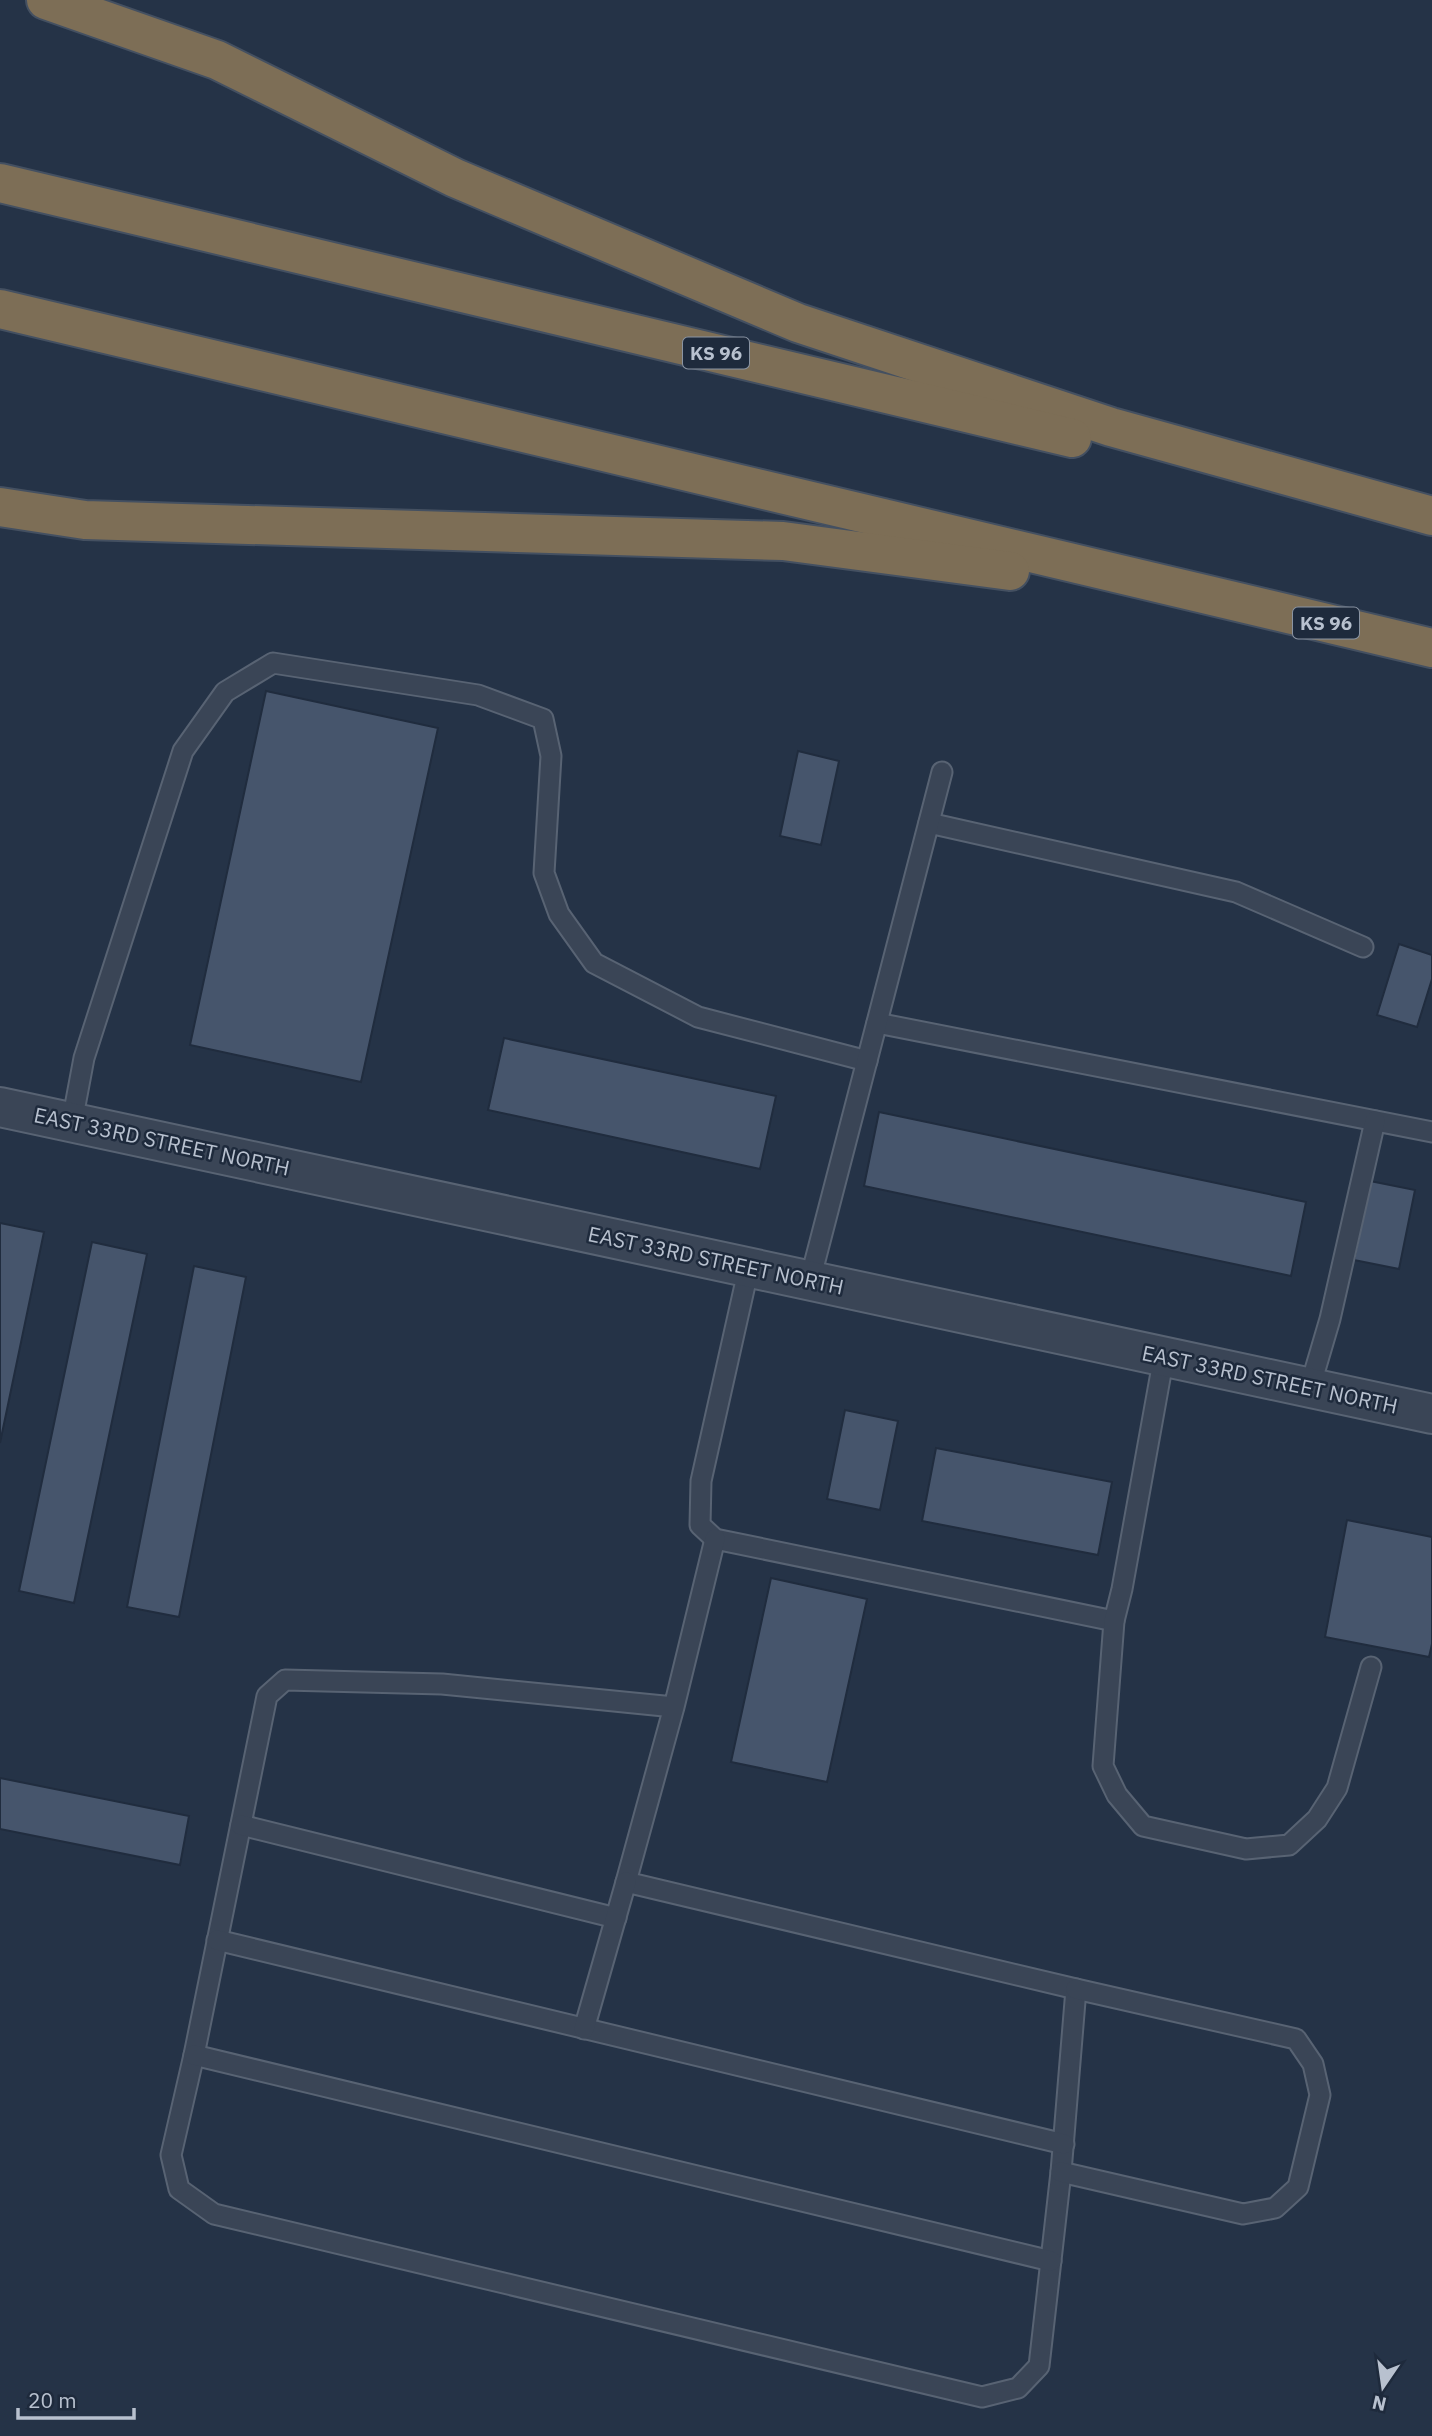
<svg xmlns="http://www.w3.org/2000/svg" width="1432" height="2436" font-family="'IBM Plex Sans',sans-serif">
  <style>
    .building { fill: #46556c; stroke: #202c3e; stroke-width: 2 }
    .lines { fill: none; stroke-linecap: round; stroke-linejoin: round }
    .service-casing { stroke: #586373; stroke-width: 23 }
    .minor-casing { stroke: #586373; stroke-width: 42 }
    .motorway-casing { stroke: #445061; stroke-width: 42 }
    .service { stroke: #3a4556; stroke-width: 19 }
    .minor { stroke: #3a4556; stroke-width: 38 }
    .motorway { stroke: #7d6e56; stroke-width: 38 }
    .labels { text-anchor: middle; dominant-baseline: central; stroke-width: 5; stroke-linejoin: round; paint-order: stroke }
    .shield { fill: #1e2a3c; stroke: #8a94a3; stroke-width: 2 }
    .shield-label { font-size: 19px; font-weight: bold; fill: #b8c1cf }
    .street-label { font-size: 21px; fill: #b8c1cf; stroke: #1e2a3c }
  </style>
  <rect width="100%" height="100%" fill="#253347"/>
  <g class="building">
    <polygon points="266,691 438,728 361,1082 190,1045"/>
    <polygon points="798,751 839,761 821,845 780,836"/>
    <polygon points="1399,944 1432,955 1432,979 1417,1027 1377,1015"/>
    <polygon points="504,1038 776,1096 760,1169 488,1110"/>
    <polygon points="879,1112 1306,1202 1291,1276 864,1186"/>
    <polygon points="1370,1181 1415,1190 1399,1269 1354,1260"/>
    <polygon points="0,1223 44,1232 0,1443"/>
    <polygon points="92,1242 147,1254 74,1603 19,1591"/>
    <polygon points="194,1266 246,1277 179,1617 127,1607"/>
    <polygon points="845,1410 898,1421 880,1510 827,1499"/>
    <polygon points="936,1448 1112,1482 1098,1555 922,1521"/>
    <polygon points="1347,1520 1432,1537 1432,1644 1429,1657 1325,1637"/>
    <polygon points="771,1578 867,1599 827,1782 731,1762"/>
    <polygon points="0,1778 189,1816 180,1865 0,1829"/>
  </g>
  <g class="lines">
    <defs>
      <g id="service">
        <polyline points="929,823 1236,892 1363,947"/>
        <polyline points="877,1023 1432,1132"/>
        <polyline points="72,1122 84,1058 183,751 225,692 273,663 478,695 543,719 551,756 544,873 559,914 594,963 698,1017 867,1061"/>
        <polyline points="749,1267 701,1481 700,1525 715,1539 1114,1621"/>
        <polyline points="810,1280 942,772"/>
        <polyline points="1164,1356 1122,1589 1114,1621 1103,1766 1117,1795 1143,1826 1246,1849 1289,1845 1317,1819 1337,1788 1371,1667"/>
        <polyline points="1310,1387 1330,1319 1375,1121"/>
        <polyline points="674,1707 442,1684 285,1680 267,1696 194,2055 171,2155 179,2189 214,2214 982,2397 1018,2388 1039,2366 1061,2172 1076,1989 626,1882 674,1707 715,1539"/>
        <polyline points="241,1825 616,1918"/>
        <polyline points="217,1940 1064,2144"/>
        <polyline points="584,2029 626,1882"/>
        <polyline points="194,2055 1051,2261"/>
        <polyline points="1061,2172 1243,2214 1275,2208 1298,2187 1320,2095 1313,2064 1296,2039 1076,1989"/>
      </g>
      <polyline id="minor" points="0,1107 1432,1414"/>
      <g id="motorway">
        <polyline points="46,0 217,60 455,178 798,323 1111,427 1432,516"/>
        <polyline points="0,183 1072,438"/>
        <polyline points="0,309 1432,648"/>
        <polyline points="0,507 85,520 783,541 1010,571"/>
      </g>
    </defs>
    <use href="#service" class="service-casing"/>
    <use href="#minor" class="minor-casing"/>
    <use href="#motorway" class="motorway-casing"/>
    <use href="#service" class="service"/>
    <use href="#minor" class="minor"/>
    <use href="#motorway" class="motorway"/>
  </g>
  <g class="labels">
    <g class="shield">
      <rect x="683" y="337.5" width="66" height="31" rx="5"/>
      <rect x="1293" y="607.5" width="66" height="31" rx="5"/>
    </g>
    <g class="shield-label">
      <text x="716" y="353">KS 96</text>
      <text x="1326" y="623">KS 96</text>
    </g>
    <g class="street-label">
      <text transform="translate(162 1141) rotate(12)">EAST 33RD STREET NORTH</text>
      <text transform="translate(716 1260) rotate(12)">EAST 33RD STREET NORTH</text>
      <text transform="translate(1270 1379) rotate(12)">EAST 33RD STREET NORTH</text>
    </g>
  </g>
  <g transform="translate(1383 2387) rotate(193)" stroke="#1e2a3c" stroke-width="5" paint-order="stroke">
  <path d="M0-5L12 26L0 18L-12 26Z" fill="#b8c1cf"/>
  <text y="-10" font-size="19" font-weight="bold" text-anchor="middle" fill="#b8c1cf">N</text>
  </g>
  <path d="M18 2408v10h116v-10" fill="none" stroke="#b8c1cf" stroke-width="3.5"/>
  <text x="28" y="2408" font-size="21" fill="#b8c1cf" stroke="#1e2a3c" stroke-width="5" paint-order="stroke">20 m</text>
</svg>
